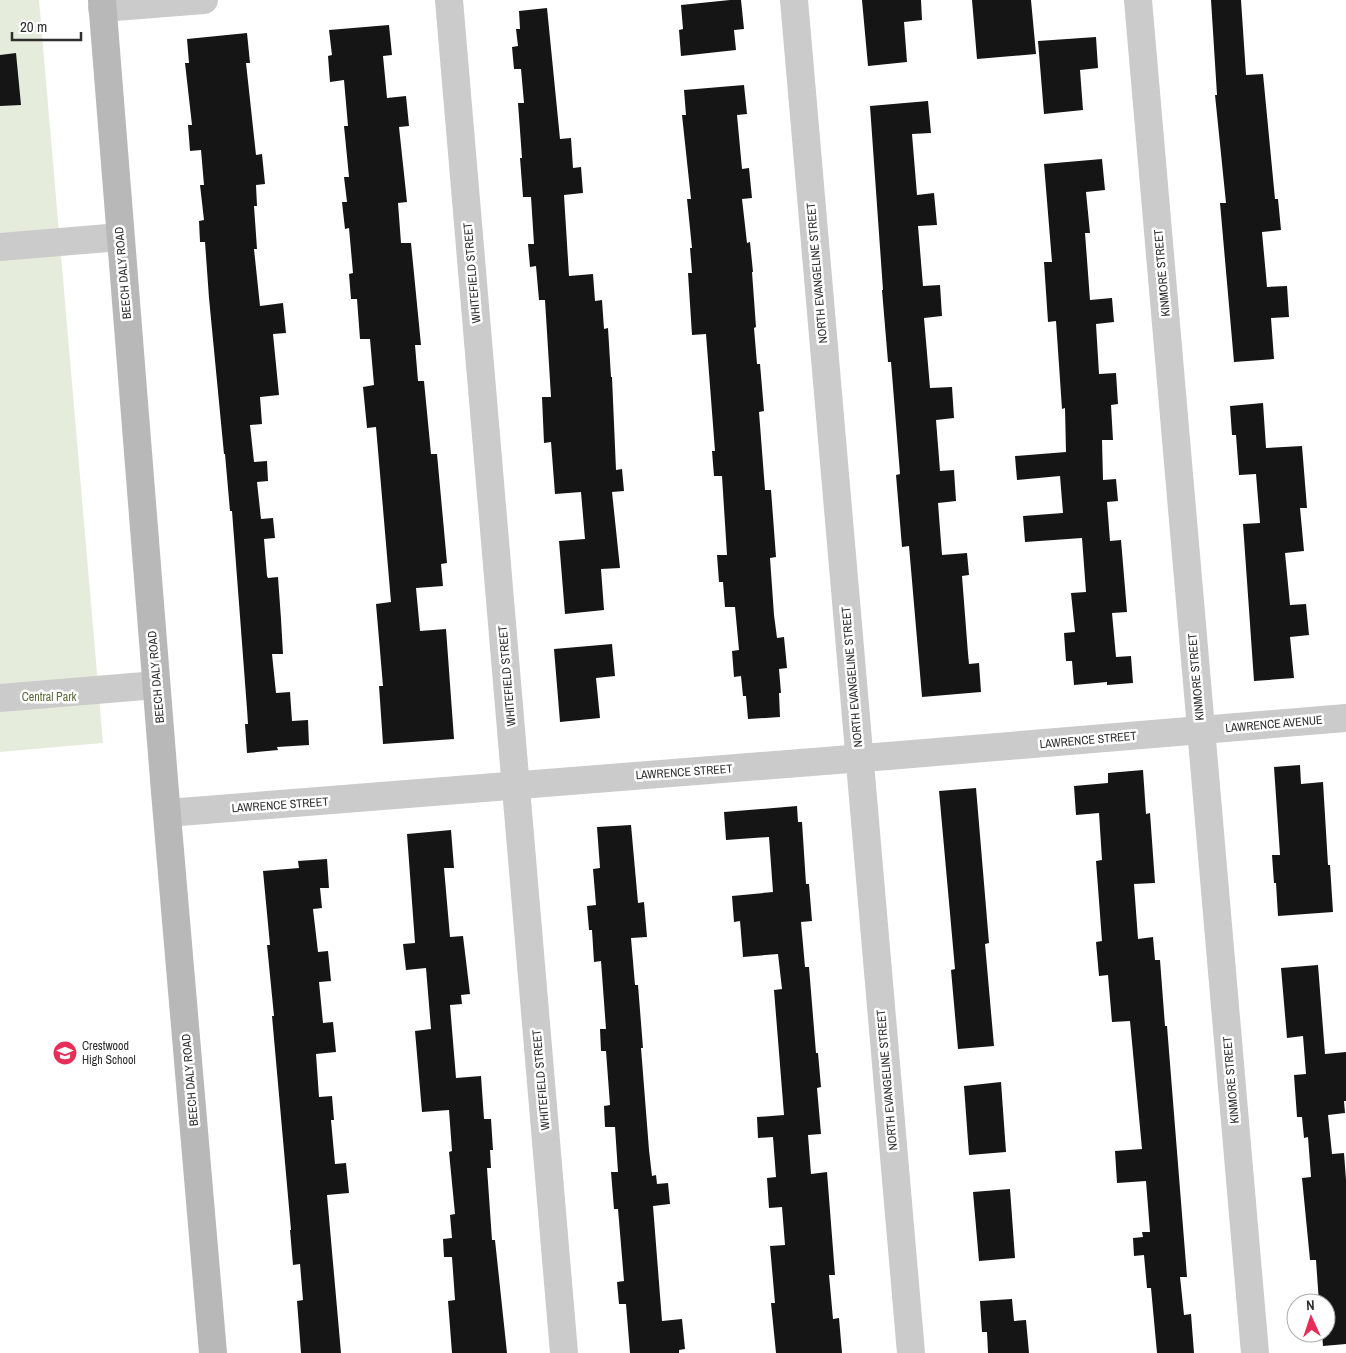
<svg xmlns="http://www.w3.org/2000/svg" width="1346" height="1353" font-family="'Archivo Narrow',sans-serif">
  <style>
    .green { fill: #e6ecdb }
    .building { fill: #151515 }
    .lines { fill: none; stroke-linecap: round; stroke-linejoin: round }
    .minor { stroke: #cbcbcb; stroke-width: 28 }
    .secondary { stroke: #b8b8b8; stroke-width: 28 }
    .labels { text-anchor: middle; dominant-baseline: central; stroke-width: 5; stroke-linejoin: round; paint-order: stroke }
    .street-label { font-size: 12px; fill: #2e2e2e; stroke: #fff }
    .park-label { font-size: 12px; fill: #586a3a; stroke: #fff }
    .poi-label { font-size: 12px; fill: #2e2e2e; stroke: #fff; text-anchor: start }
  </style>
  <rect width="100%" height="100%" fill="#fff"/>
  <polygon class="green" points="0,0 39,0 103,743 0,752"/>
  <g class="building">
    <polygon points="730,0 741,0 744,29 734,30 736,50 681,56 679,30 683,29 681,5"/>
    <polygon points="862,0 921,0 922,20 904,22 907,62 868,66"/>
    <polygon points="972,0 1031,0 1036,54 977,59"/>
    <polygon points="1211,0 1241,0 1246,75 1263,74 1275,199 1278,199 1281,230 1262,232 1267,287 1287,286 1289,317 1271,318 1274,359 1234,362 1220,203 1226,203 1215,95 1217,95"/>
    <polygon points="547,8 560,139 571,138 573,168 581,167 583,193 564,195 569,276 593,274 595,301 602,300 604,329 608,328 611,377 612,377 616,470 622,469 624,491 612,492 620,568 601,569 604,610 565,614 559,541 585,539 581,492 555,494 551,442 544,443 542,397 551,397 545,300 539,300 536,266 530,267 528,244 534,244 531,197 523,197 520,158 522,158 518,103 524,103 521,69 514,69 512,47 518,46 516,29 520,29 519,11"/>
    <polygon points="389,25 392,55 383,56 387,98 406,96 409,126 399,127 407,202 398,203 401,243 411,243 421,345 415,345 418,381 424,381 431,454 437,454 447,563 441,564 443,586 416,588 420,631 446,629 454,739 383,744 379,686 383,686 376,604 391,602 376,427 367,428 363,387 374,385 370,339 360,339 357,299 351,299 349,274 353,273 349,228 345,229 342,202 347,202 344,177 349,177 344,126 348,126 344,80 330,82 328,56 332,55 329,30"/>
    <polygon points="247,33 250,63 246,63 256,155 262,154 265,184 256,185 257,206 254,206 257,249 254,249 260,306 283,303 286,333 273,334 279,395 260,397 262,424 250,425 254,462 267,461 268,481 257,482 261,519 273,518 275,538 264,539 267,576 268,578 278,577 281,619 283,654 272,654 276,693 290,692 292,721 308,720 309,745 277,747 278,750 247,753 245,724 248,724 247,709 232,511 230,511 225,454 224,454 209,298 205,242 200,242 199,221 204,220 200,185 204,185 201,150 190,151 188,125 192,125 185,63 189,63 187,39"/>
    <polygon points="1096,37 1098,68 1080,70 1083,110 1044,114 1038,41"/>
    <polygon points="16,53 21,105 0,106 0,55"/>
    <polygon points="744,85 747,114 737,115 742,169 749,168 752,198 742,199 747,243 750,242 753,272 752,272 756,327 754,328 757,364 760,364 764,411 759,412 765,490 771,490 776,557 770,558 774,615 777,638 784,637 787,668 779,669 781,693 779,693 780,717 748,719 746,696 743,696 741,676 734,677 732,651 739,650 735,607 725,607 723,582 719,582 717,555 727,555 722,476 714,476 712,451 715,451 706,334 692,335 688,273 692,273 690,248 692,248 687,199 691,199 682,115 686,115 684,90"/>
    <polygon points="928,101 931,133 912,134 917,195 934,193 937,225 918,226 923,286 940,285 942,316 924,318 930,388 952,387 954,418 936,420 940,471 954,470 956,501 938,503 942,555 967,553 969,575 962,576 968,654 969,664 979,663 981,692 922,697 909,546 902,547 896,475 900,474 891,362 888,362 882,290 883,290 870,106"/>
    <polygon points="1102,159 1105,190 1086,192 1090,233 1085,233 1090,300 1112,298 1114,322 1096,324 1099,374 1116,373 1118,404 1111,405 1113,440 1102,440 1103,480 1116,479 1118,501 1107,502 1110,541 1121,540 1127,612 1112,613 1116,657 1131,656 1133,683 1107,685 1107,682 1074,685 1072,661 1066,661 1064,633 1075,632 1071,593 1086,592 1082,538 1025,542 1023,516 1063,513 1060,476 1017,480 1015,456 1066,452 1065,408 1062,409 1056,321 1048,322 1044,262 1052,262 1044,164"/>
    <polygon points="1263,403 1266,448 1302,446 1307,508 1300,508 1304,551 1285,553 1290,605 1306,604 1309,635 1290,637 1294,678 1254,681 1243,524 1260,523 1256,474 1239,475 1236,435 1232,435 1230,406"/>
    <polygon points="612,644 615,676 596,678 600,718 560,722 554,649"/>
    <polygon points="1300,765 1301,784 1323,782 1328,865 1330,865 1333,912 1278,916 1276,883 1274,883 1272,855 1280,855 1274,767"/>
    <polygon points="1143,770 1146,814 1150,813 1155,883 1134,884 1138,939 1153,937 1155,960 1160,960 1165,1026 1167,1026 1187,1277 1180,1277 1184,1315 1191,1314 1194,1353 1157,1353 1151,1288 1147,1288 1144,1255 1134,1256 1133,1238 1143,1237 1142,1232 1150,1232 1146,1181 1117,1183 1115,1151 1142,1149 1130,1021 1112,1022 1108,975 1099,976 1096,942 1102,941 1096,861 1102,860 1099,813 1076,815 1074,786 1108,783 1108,773"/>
    <polygon points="976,788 989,943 985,944 994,1046 958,1049 951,970 955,969 939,791"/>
    <polygon points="797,806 798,822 802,822 806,884 809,884 812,921 801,922 805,967 809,967 816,1053 818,1053 821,1087 817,1088 821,1134 808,1135 811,1174 827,1172 835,1275 829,1275 833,1319 839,1318 842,1353 776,1353 771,1303 775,1303 770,1246 785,1245 782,1207 769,1208 767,1178 776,1177 773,1137 758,1138 757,1117 784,1115 774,990 782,989 778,954 743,957 740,921 734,922 732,896 773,892 769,837 726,840 724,812"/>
    <polygon points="631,825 638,903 644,902 647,937 631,938 635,985 638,985 643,1048 641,1048 649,1150 652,1176 656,1175 657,1184 668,1183 670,1204 653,1206 662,1321 682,1319 685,1349 679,1350 679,1353 630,1353 626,1304 619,1304 617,1282 624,1281 618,1209 614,1209 611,1172 618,1172 615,1127 605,1127 604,1106 610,1105 606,1051 601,1051 600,1029 606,1029 601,961 594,962 592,930 589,930 587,906 596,905 593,869 600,868 597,827"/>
    <polygon points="451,830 454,868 444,868 450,937 463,936 470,994 461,995 462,1004 450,1005 456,1078 481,1076 484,1119 491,1119 493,1150 490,1150 491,1168 487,1168 492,1240 495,1240 507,1353 452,1353 448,1301 455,1300 452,1257 444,1257 443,1239 452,1238 450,1215 455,1214 449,1152 452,1151 449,1110 422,1112 415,1031 431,1029 426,968 406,970 403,944 415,943 407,834"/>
    <polygon points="327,859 329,888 320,888 322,908 313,909 318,952 328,951 331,981 319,982 323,1023 333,1022 336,1052 316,1054 319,1097 332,1096 334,1120 331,1120 335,1164 346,1163 349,1193 327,1195 341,1353 301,1353 297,1301 303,1300 300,1264 293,1265 290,1230 291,1230 272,1016 274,1016 267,945 270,945 263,871 299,868 298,861"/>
    <polygon points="1318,965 1325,1054 1346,1052 1346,1101 1344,1101 1345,1113 1328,1115 1332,1154 1344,1153 1346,1180 1346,1344 1323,1346 1322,1333 1326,1333 1326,1303 1319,1303 1316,1260 1310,1260 1302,1178 1311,1177 1308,1137 1304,1138 1302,1117 1297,1117 1294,1075 1306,1074 1303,1036 1287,1038 1281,968"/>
    <polygon points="1001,1082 1006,1152 969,1155 964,1086"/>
    <polygon points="1010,1189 1015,1258 979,1261 973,1192"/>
    <polygon points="1012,1299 1014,1321 1026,1320 1029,1353 988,1353 987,1332 982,1332 980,1301"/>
  </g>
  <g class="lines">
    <g class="minor">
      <polyline points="449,0 564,1353"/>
      <polyline points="794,0 911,1353"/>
      <polyline points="1138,0 1255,1353"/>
      <polyline points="102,8 204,0"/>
      <polyline points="0,247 120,237"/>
      <polyline points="0,698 156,685"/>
      <polyline points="167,813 888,756 1346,718"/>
    </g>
    <polyline class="secondary" points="102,0 165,792 213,1353"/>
  </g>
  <defs>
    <symbol id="school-disc" viewBox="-11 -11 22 22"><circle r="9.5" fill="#e82d58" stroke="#fff"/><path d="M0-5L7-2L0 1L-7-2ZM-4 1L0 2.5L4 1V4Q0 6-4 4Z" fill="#fff"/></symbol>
  </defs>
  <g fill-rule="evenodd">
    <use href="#school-disc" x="51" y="1039" width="28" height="28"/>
  </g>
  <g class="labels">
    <g class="street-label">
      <text transform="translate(123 273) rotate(-95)">BEECH DALY ROAD</text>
      <text transform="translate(472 273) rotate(-95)">WHITEFIELD STREET</text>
      <text transform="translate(817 273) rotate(-95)">NORTH EVANGELINE STREET</text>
      <text transform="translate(1162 273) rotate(-95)">KINMORE STREET</text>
      <text transform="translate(507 676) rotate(-95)">WHITEFIELD STREET</text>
      <text transform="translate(156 677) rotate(-95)">BEECH DALY ROAD</text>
      <text transform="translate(852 677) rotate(-95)">NORTH EVANGELINE STREET</text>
      <text transform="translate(1196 677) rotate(-95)">KINMORE STREET</text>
      <text transform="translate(1274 724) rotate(-5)">LAWRENCE AVENUE</text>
      <text transform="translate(1088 740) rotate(-5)">LAWRENCE STREET</text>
      <text transform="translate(684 772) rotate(-4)">LAWRENCE STREET</text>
      <text transform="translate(280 805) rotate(-4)">LAWRENCE STREET</text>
      <text transform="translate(190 1080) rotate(-95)">BEECH DALY ROAD</text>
      <text transform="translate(541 1080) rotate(-95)">WHITEFIELD STREET</text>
      <text transform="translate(887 1080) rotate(-95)">NORTH EVANGELINE STREET</text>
      <text transform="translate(1231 1080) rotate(-95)">KINMORE STREET</text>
    </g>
    <g class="park-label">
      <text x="49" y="697">Central Park</text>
    </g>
    <g class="poi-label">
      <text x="82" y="1046">Crestwood<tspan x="82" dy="14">High School</tspan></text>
    </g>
  </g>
  <g transform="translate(1311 1318) rotate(357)"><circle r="24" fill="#ffffff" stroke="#ababab"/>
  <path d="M0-4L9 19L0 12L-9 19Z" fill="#e82d58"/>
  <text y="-8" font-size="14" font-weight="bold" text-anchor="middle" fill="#2e2e2e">N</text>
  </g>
  <path d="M12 32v8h69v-8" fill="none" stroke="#2e2e2e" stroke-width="2.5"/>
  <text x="20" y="32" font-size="15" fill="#2e2e2e" stroke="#ffffff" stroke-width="4" paint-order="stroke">20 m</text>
</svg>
